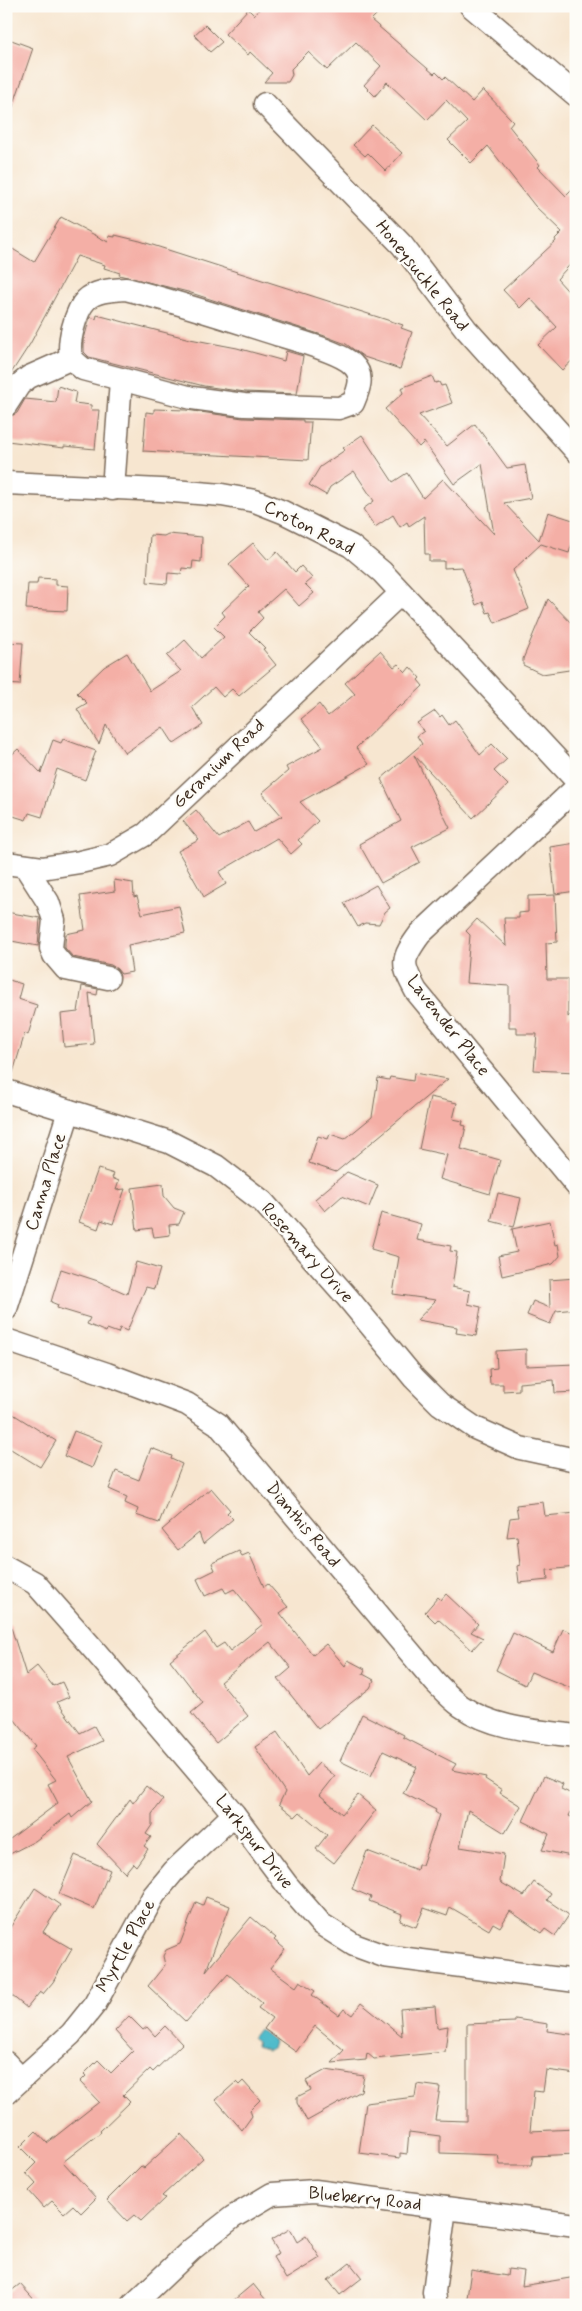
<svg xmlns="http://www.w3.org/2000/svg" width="582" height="2311" font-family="Mynerve,sans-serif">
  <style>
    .water { fill: #50bbcb; stroke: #467274 }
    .building { fill: #f4afa6 }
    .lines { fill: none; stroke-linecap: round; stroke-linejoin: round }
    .minor-casing { stroke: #7d6c5c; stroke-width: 25 }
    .minor { stroke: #fff; stroke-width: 22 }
    .labels { text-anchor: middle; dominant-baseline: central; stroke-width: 5; stroke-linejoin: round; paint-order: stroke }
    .street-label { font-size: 18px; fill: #3b2a1e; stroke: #fdfcf7 }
  </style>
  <rect width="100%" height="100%" fill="#fdfcf7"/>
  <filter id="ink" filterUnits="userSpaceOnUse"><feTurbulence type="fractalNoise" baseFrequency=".02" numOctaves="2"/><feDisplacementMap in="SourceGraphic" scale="10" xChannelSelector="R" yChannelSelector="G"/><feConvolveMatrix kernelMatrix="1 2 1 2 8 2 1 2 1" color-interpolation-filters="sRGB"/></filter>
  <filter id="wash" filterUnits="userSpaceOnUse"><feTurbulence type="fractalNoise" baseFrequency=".0096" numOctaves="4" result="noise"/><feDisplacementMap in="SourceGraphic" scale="20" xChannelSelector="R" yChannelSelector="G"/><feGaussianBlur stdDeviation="1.12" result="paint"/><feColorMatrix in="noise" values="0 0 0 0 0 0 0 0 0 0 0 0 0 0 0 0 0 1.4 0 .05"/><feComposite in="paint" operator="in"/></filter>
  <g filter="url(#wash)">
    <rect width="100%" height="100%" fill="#f7e6d0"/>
    <polygon class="water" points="259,2029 274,2041 272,2048 267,2050 256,2046 257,2042 252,2038"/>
    <g id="blocks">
      <g class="building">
        <polygon points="262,6 370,6 377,14 371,20 434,74 436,72 443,79 445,77 472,102 483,90 513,121 509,126 540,165 538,167 566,196 576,186 576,258 557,279 576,300 576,357 562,370 538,345 557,327 530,298 520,308 503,290 556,241 555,239 562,232 535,206 488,146 471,163 448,140 467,122 446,100 427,120 387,82 375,96 364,85 381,66 356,42 327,70 308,52 291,69 292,75 288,82 264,82 272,73 250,52 248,55 225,34 248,9 254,15"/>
        <polygon points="205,25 222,42 210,52 194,35"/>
        <polygon points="6,38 33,48 9,118 6,118"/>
        <polygon points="372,125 402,153 386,171 368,153 365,156 353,145"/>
        <polygon points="61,217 108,242 109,236 115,237 115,235 140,241 403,325 401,328 412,332 400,369 364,357 346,344 322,335 188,292 119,275 120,273 104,268 105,265 77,256 30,344 6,381 6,245 34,262"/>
        <polygon points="97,315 190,339 237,348 284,361 286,351 303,356 297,394 245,392 204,386 89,357 84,352 84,339 90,317 96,319"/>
        <polygon points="432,376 435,383 439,382 441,386 445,385 452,403 419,415 447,446 475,424 507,468 525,465 531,498 504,503 539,540 548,512 576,521 576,531 569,553 541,544 513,570 529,609 495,623 490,612 487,613 483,602 476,605 462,567 444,568 444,561 429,561 429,554 425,554 424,516 409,526 407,522 400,527 393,515 375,527 363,509 374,501 354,471 330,487 326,495 309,485 320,467 345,450 343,448 362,435 393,482 407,473 423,498 443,479 494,534 482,464 454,484 424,442 419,447 385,409 403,393 401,388"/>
        <polygon points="58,386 76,392 74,403 91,405 91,410 99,410 95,449 64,446 64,448 7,441 9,417 17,413 25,399 56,402"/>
        <polygon points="154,409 186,410 243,418 303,420 303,422 311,422 308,460 143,451 146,412 154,413"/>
        <polygon points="168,534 202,537 201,562 193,561 192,569 182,568 181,574 168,573 167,584 147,582 150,535 164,536"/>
        <polygon points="253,543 268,560 277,552 295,572 301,566 312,578 305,584 314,593 299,606 284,589 258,612 263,618 249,632 265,648 263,649 276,665 239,696 232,689 223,697 214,687 192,707 203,725 174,744 163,727 125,753 106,725 99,744 77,709 87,703 77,693 104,667 127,653 150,691 181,671 167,656 185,640 201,658 224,637 214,627 225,616 222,612 249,586 229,564"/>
        <polygon points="38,578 56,579 56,585 68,586 67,611 26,609 28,584 37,584"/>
        <polygon points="548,599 576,628 576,669 542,674 523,665 523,659"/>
        <polygon points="6,642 23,643 20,685 6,684"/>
        <polygon points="380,651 394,667 398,664 406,672 410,667 420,678 418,680 423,686 401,707 400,705 356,748 369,764 300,802 318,821 298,840 302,844 291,854 277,838 219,872 226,884 204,897 178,851 199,840 183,821 196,810 219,838 248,822 254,832 282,816 262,793 288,771 286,767 323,747 301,719 319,704 328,716 355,694 345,683"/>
        <polygon points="435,711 440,717 442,715 449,725 455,720 480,755 492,744 507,759 494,771 508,785 473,818 414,755 450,828 412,847 420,862 381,883 359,844 401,821 381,779 422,744 417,736 424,731 417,723"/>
        <polygon points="63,739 96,751 85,780 57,769 42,817 29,813 26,820 10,815 11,811 6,809 6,760 18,749 41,773 53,740 61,743"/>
        <polygon points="576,843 576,891 555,894 550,847"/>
        <polygon points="114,880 133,883 134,897 137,896 142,914 179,906 185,933 128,945 132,972 121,974 117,969 111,965 73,957 65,948 65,943 66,934 85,930 80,896 115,891"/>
        <polygon points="376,885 390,908 385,912 379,924 365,923 358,927 344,903"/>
        <polygon points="555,895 557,942 546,943 547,979 568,979 568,1017 576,1010 576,1072 534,1070 537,1034 517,1034 517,1027 509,1027 509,986 466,983 470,935 466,931 477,919 506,946 504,918 519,918 519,913 528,912 528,896"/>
        <polygon points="6,912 40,918 38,946 6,940"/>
        <polygon points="6,979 22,984 18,999 37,1005 28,1035 25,1033 11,1079 6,1078"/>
        <polygon points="82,986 98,989 97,995 89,993 94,1044 64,1047 61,1014 78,1012"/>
        <polygon points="414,1073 448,1079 336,1172 309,1163 318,1136 328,1139 330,1134 345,1139 372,1117 378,1078 389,1080 390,1077 413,1081"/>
        <polygon points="430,1097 457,1103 453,1119 463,1121 462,1125 466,1126 461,1149 500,1160 490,1194 440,1179 447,1155 419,1149"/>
        <polygon points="98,1169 114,1174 112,1178 119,1181 116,1190 125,1189 113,1224 101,1220 98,1229 79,1222"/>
        <polygon points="347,1172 378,1185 369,1207 342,1196 325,1211 315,1199"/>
        <polygon points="163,1184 164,1196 174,1208 184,1212 179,1224 169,1225 170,1235 154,1237 152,1228 137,1230 132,1188"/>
        <polygon points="498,1193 521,1198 514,1227 491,1221"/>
        <polygon points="381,1213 421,1224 417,1240 451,1246 450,1251 457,1252 452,1287 470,1291 468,1304 481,1307 476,1336 456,1333 457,1327 417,1320 436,1300 393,1294 399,1257 371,1249"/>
        <polygon points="550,1221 555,1245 558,1244 560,1256 553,1264 502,1276 498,1256 517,1252 512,1229"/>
        <polygon points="136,1262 160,1269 154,1289 146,1287 127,1331 120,1328 118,1333 107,1329 106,1332 87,1324 90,1318 57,1308 58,1305 51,1302 61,1269 98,1281 127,1294"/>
        <polygon points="576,1278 576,1309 556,1311 550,1324 527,1315 533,1301 550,1308 549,1280"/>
        <polygon points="526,1349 526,1366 576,1364 576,1392 555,1393 554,1380 519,1383 519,1390 503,1391 503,1384 490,1384 489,1369 497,1368 496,1351"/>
        <polygon points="13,1414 56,1441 40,1467 6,1446 6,1426"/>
        <polygon points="74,1431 103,1442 92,1468 64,1456"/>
        <polygon points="151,1448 172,1456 171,1459 182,1464 159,1523 136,1515 138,1509 125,1503 127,1497 109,1489 116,1471 139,1480"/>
        <polygon points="211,1488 230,1510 227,1513 233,1519 203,1544 199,1533 178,1550 162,1530"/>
        <polygon points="543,1502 545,1516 576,1513 576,1567 547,1570 548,1580 519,1583 517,1566 520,1565 517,1536 507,1537 510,1518 518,1517 516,1505"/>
        <polygon points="239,1551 242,1556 249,1553 264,1587 268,1584 288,1607 280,1613 313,1655 326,1644 345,1666 348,1660 365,1669 363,1674 374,1680 370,1688 318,1729 278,1679 291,1668 270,1642 220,1682 248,1716 216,1743 191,1713 203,1703 170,1660 205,1632 216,1648 224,1643 230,1651 263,1624 234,1589 226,1593 223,1588 205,1596 197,1579 215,1570 212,1563"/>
        <polygon points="446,1594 478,1624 471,1632 483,1638 472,1650 438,1619 435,1622 425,1612 438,1597 441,1600"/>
        <polygon points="10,1624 26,1675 37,1666 53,1686 62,1682 69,1697 57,1702 80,1733 94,1726 102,1741 68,1757 92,1801 72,1818 70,1814 35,1841 6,1856 6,1842 58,1803 48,1784 56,1780 32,1749 36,1746 6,1709 6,1625"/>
        <polygon points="563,1629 576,1634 576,1690 531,1672 525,1685 496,1670 513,1633 553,1652"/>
        <polygon points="362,1714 404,1735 403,1737 456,1764 452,1770 486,1777 485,1779 502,1790 500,1793 521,1806 505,1833 468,1810 460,1847 504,1854 500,1882 524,1896 534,1882 551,1894 547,1900 569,1915 555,1936 545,1929 542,1933 510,1911 500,1927 493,1923 489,1930 450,1907 447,1916 424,1908 416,1927 400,1921 402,1914 369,1901 371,1897 352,1889 367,1851 417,1870 418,1865 422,1865 439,1815 435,1812 436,1810 403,1793 417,1767 383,1751 371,1776 340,1761"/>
        <polygon points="277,1732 307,1776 319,1763 335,1776 320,1795 342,1814 358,1795 376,1810 334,1863 316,1849 327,1835 300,1812 295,1817 279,1804 285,1792 255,1747"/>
        <polygon points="544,1776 563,1784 561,1789 576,1796 576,1802 569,1816 576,1819 576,1857 542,1850 549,1834 523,1821"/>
        <polygon points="146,1786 163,1800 152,1814 152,1825 146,1834 151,1837 144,1846 148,1849 136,1866 133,1863 125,1873 97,1844 130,1799 133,1803"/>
        <polygon points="75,1855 110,1870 94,1909 59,1894"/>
        <polygon points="35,1888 60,1905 43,1932 72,1949 53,1982 43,1994 40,1992 27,2008 6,1991 6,1934"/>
        <polygon points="206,1897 230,1906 206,1971 251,1917 276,1938 274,1940 285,1949 270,1968 296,1987 300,1981 315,1991 312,1995 339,2015 344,2009 352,2015 361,2003 402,2036 400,2009 435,2006 437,2028 448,2026 445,2052 374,2059 367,2053 366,2060 332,2063 344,2050 315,2026 296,2052 264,2029 272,2018 258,2008 262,2003 228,1974 186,2022 148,1986 165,1965 163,1956 166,1950 180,1944 196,1902 203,1905"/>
        <polygon points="129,2016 143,2030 147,2027 155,2036 165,2026 182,2044 153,2072 150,2069 123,2095 130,2102 100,2131 101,2132 63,2162 96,2198 81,2213 73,2205 64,2213 52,2201 44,2208 29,2191 36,2184 26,2173 36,2163 20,2147 36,2131 47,2143 99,2102 80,2082 86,2076 84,2074 98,2060 111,2073 133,2051 115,2031"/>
        <polygon points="515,2019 548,2024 547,2031 576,2035 576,2074 546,2070 543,2092 534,2091 530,2131 576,2129 576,2154 533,2156 531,2165 500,2165 498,2155 440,2153 440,2136 409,2132 407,2154 400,2153 400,2158 359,2153 366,2103 415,2097 417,2084 440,2087 435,2120 467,2121 467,2024 515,2022"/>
        <polygon points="326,2070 364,2076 361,2091 307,2121 297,2103 297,2097 311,2090 306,2081"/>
        <polygon points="243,2081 260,2100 250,2110 252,2116 242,2130 216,2100 236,2082 239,2085"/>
        <polygon points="181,2134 203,2158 162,2196 165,2198 141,2221 134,2215 127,2221 107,2200 141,2166 144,2168"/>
        <polygon points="290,2229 297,2242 306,2236 320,2258 286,2279 273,2257 279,2253 271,2240"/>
        <polygon points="350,2263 362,2278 340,2295 328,2280"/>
        <polygon points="508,2269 524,2271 522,2286 576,2277 576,2305 523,2305 501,2302 501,2305 466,2305 471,2270 507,2276"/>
        <polygon points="20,2284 39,2305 11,2305 6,2299 6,2295"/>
        <polygon points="253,2284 270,2305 228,2305"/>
      </g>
    </g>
  </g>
  <g filter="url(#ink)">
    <use href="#blocks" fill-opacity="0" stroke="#7d6c5c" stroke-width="1"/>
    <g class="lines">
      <defs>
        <g id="minor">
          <polyline points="471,6 576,95"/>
          <polyline points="265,104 402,245 466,329 576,451"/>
          <path d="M 126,289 C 178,302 229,319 279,335 C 296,340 342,353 353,365 C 365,376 358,391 353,403 L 339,408 L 244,405 L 192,398 L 83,369 C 80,366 74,362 72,358 C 66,345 76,310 86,300 C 96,290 113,290 126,289 Z"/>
          <polyline points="6,405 19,385 29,377 72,358"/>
          <polyline points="6,483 161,490 222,495 255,501 283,512 351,546 382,572 576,780"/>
          <polyline points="113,489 121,380"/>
          <path d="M 576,788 L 420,934 C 401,960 401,963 416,991 L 576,1185"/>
          <polyline points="6,863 42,868 80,862 110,855 146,834 401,593"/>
          <polyline points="25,866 48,902 54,920 51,948 54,955 66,969 108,978"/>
          <polyline points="6,1091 169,1142 216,1166 263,1202 347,1297 414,1378 440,1404 475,1428 520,1448 576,1460"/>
          <polyline points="6,1309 69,1111"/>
          <path d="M 6,1340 L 107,1374 L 187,1404 L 218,1424 L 435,1682 C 443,1690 451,1699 461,1706 C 493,1729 537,1731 576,1736"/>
          <polyline points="6,1567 35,1583 95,1651 234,1814 287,1885 321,1924 354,1945 384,1956 576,1981"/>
          <polyline points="6,2063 21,2079"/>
          <polyline points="6,2093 71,2034 95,2004 154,1895 174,1871 234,1814"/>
          <polyline points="133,2305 192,2249 233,2217 272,2194 315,2191 576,2225"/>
          <polyline points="436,2305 434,2292 445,2208"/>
        </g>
      </defs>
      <use href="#minor" class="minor-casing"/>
      <use href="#minor" class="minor"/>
    </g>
  </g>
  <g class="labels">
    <g class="street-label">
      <text transform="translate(422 276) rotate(51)">Honeysuckle Road</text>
      <text transform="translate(309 528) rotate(27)">Croton Road</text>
      <text transform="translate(219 764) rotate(-44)">Geranium Road</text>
      <text transform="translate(448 1026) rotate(52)">Lavender Place</text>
      <text transform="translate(46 1182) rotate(-73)">Canna Place</text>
      <text transform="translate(307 1253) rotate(48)">Rosemary Drive</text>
      <text transform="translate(303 1525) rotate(50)">Dianthis Road</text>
      <text transform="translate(254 1842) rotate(52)">Larkspur Drive</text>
      <text transform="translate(126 1946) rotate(-61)">Myrtle Place</text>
      <text transform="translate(365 2199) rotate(6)">Blueberry Road</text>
    </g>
  </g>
  <rect width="582" height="2311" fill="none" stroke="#fdfcf7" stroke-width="25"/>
</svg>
